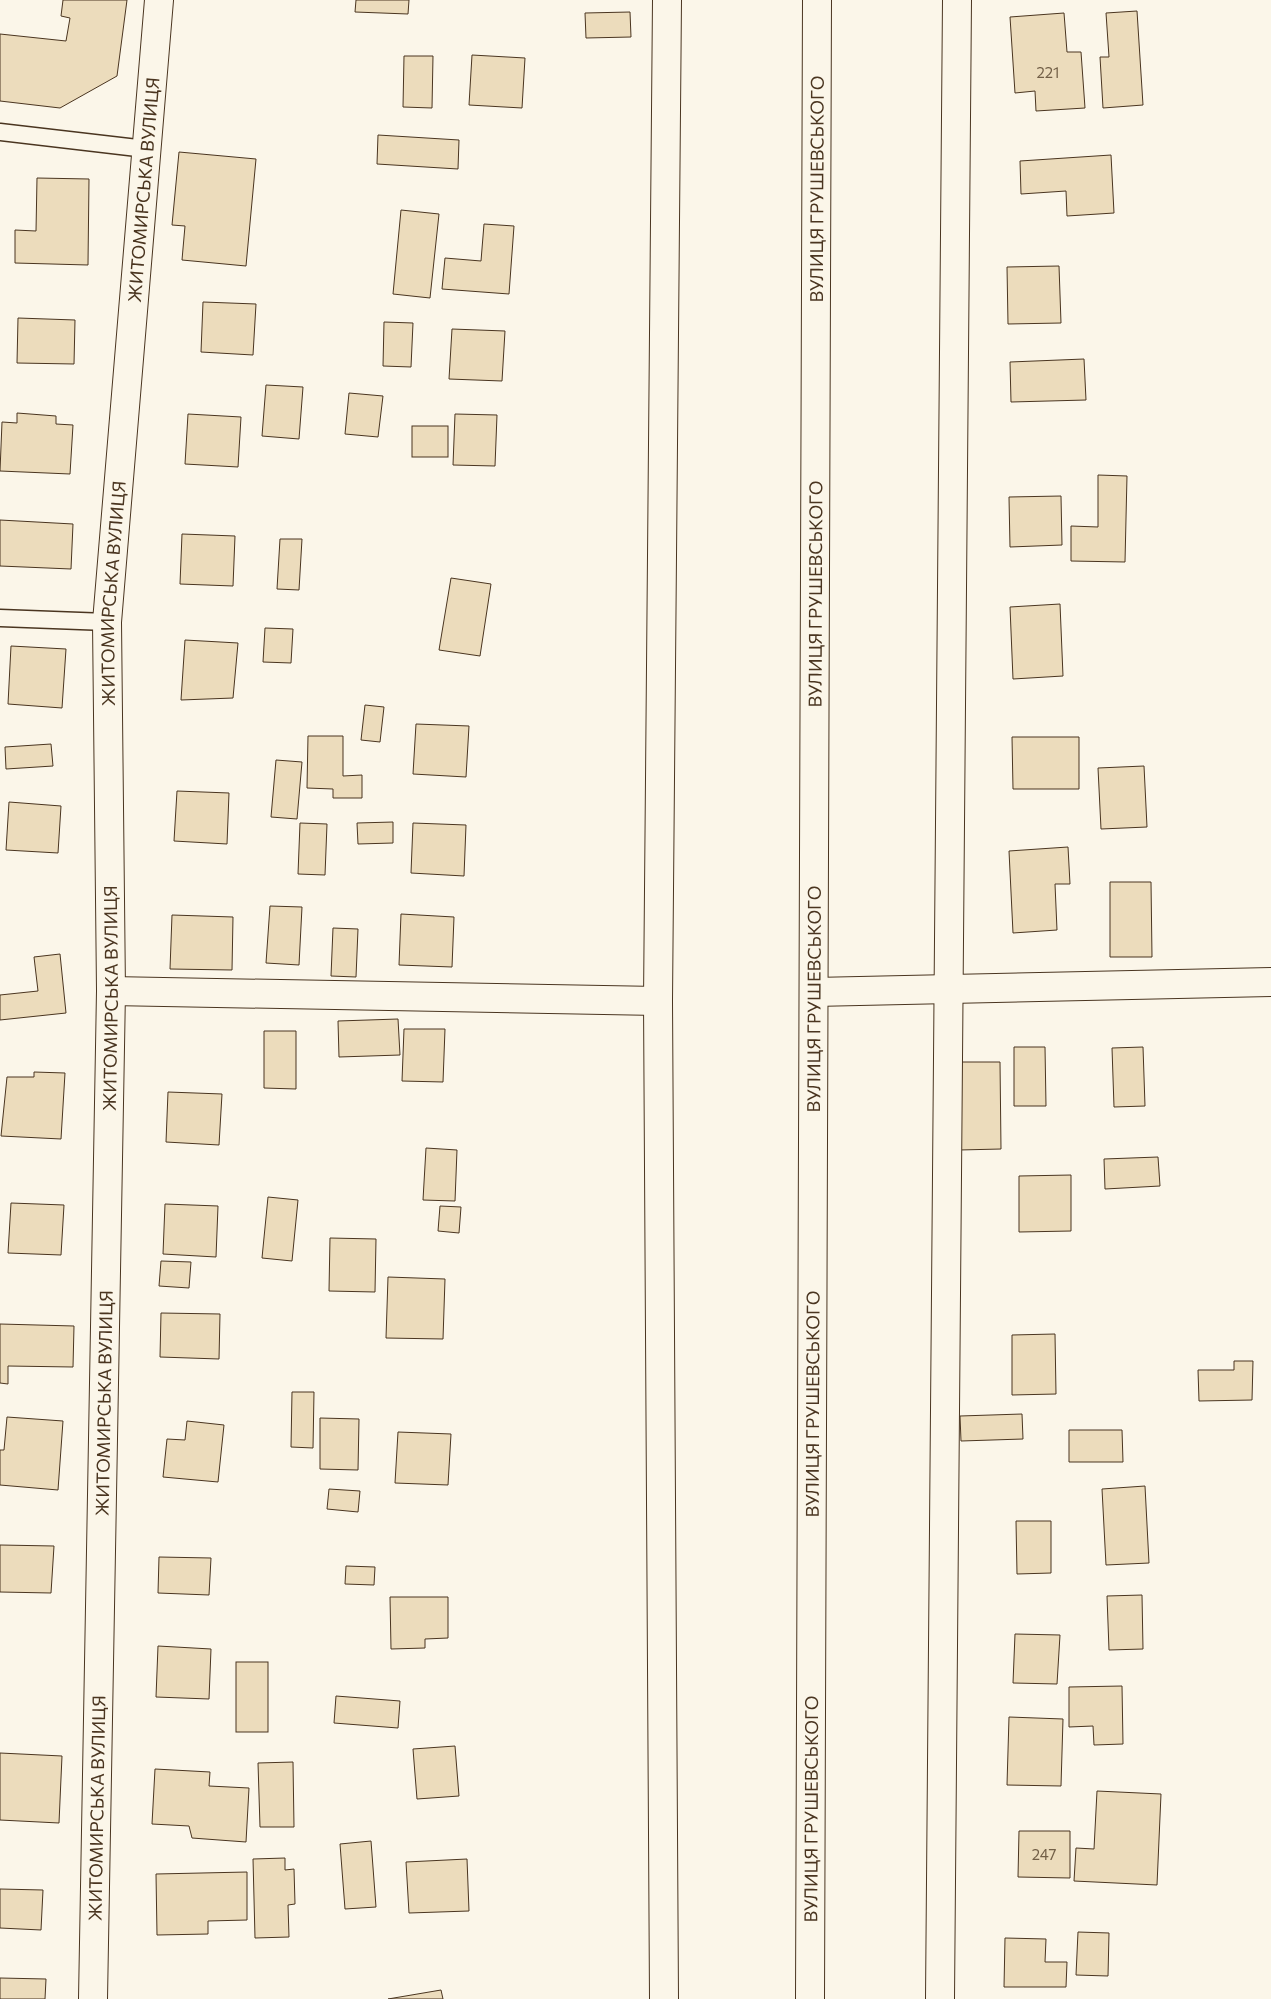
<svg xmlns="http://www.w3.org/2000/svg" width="1271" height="1999" font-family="Commissioner,sans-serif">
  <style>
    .building { fill: #ecdcbc; stroke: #4a3520 }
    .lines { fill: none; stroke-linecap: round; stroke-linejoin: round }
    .lane-casing { stroke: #4a3520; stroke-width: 19 }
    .street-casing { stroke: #4a3520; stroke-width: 30 }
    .highway-casing { stroke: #4a3520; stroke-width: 30 }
    .lane { stroke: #fbf6e9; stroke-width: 16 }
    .street { stroke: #fbf6e9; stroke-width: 28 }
    .highway { stroke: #fbf6e9; stroke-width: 28 }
    .labels { text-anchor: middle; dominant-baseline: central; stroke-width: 4; stroke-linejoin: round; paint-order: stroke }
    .number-label { font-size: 15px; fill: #725f47 }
    .street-label { font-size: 18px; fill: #4a3520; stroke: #fbf6e9 }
  </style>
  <rect width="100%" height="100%" fill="#fbf6e9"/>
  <g class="building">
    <polygon points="63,0 127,0 117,76 60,108 0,101 0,34 66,41 70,18 61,16"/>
    <polygon points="356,0 409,0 408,14 355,12"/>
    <polygon points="1137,11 1143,105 1103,108 1100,57 1109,57 1106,13"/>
    <polygon points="630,12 631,37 586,38 585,13"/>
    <polygon points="1064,13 1067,52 1081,52 1085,108 1036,111 1035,91 1015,93 1010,17"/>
    <polygon points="472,55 525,58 522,108 469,105"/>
    <polygon points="404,56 433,56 432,108 403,107"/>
    <polygon points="378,135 459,140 458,169 377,164"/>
    <polygon points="179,152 256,159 246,266 182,260 185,226 172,225"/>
    <polygon points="1111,155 1114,213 1067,216 1066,191 1021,194 1020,161"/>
    <polygon points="37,178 89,179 88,265 15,263 15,230 36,231"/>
    <polygon points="401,210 439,214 430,298 393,294"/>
    <polygon points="484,224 514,226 509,294 442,289 445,258 481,261"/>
    <polygon points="1059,266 1061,323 1008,324 1007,267"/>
    <polygon points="203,302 256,304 253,355 201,352"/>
    <polygon points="18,318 75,320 74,364 17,363"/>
    <polygon points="384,322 413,323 411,367 383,366"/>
    <polygon points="452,329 505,331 502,381 449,379"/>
    <polygon points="1084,359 1086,400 1011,402 1010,362"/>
    <polygon points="266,385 303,387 299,439 262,436"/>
    <polygon points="349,393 383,396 378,437 345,434"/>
    <polygon points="17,413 56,416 56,424 73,425 70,474 0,471 2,422 17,423"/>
    <polygon points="188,414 241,417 238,467 185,464"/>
    <polygon points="455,414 497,415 495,466 453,465"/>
    <rect x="412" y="426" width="36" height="31"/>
    <polygon points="1098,475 1127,476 1125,562 1071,561 1071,526 1098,527"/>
    <polygon points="1061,496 1062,545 1010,547 1009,497"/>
    <polygon points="0,520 73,524 71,569 0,566"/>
    <polygon points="182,534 235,536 233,586 180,584"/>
    <polygon points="280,539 302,539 299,590 277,589"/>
    <polygon points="451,578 491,584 480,656 439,650"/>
    <polygon points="1060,604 1063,676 1013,679 1010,607"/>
    <polygon points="265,628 293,629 291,663 263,662"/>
    <polygon points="185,640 238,643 233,698 181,700"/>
    <polygon points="11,646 66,649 62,708 8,704"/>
    <polygon points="365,705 384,707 380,742 361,740"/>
    <polygon points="416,724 469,726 466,777 413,774"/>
    <polygon points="308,736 343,736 343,776 362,775 362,798 333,798 333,789 307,788"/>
    <polygon points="1012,737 1079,737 1079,789 1013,789"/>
    <polygon points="51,744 53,766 6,769 5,747"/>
    <polygon points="276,760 302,762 297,819 271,817"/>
    <polygon points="1144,766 1147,827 1101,829 1098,768"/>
    <polygon points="177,791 229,793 227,844 174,841"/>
    <polygon points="9,802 61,806 58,853 6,850"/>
    <polygon points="393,822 393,843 358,844 357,823"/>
    <polygon points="300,823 327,824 325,875 298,874"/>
    <polygon points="413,823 466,825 464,876 411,873"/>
    <polygon points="1068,847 1070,884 1055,884 1057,930 1013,933 1009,851"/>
    <polygon points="1110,882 1151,882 1152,957 1110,957"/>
    <polygon points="270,906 302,907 299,965 266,963"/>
    <polygon points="401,914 454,917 452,967 399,965"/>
    <polygon points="172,915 233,917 232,970 170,969"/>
    <polygon points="333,928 358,929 356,977 331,976"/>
    <polygon points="60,954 66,1013 0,1020 0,995 38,991 34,957"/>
    <polygon points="398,1019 400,1055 339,1057 338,1021"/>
    <polygon points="404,1029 445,1029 443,1082 402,1081"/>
    <polygon points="264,1031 296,1031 296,1089 264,1088"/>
    <polygon points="1014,1047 1045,1047 1046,1106 1014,1106"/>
    <polygon points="1143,1047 1145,1106 1114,1107 1112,1048"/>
    <polygon points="958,1062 1000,1062 1001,1149 959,1150"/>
    <polygon points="34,1072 65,1073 61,1139 1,1136 7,1077 34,1077"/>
    <polygon points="168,1092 222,1094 219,1145 166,1142"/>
    <polygon points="426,1148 457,1150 455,1201 423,1200"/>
    <polygon points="1158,1157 1160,1186 1105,1189 1104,1159"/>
    <polygon points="1071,1175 1071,1231 1019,1232 1019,1176"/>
    <polygon points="268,1197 298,1200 292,1261 262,1258"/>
    <polygon points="11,1203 64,1205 61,1255 8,1253"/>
    <polygon points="165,1204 218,1206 216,1257 163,1254"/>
    <polygon points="440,1206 461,1207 459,1233 438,1231"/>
    <polygon points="330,1238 376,1239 375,1292 329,1291"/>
    <polygon points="161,1261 191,1262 189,1288 159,1286"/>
    <polygon points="388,1277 445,1279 443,1339 386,1338"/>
    <polygon points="161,1313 220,1314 219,1359 160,1357"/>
    <polygon points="0,1324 74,1326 73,1367 8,1366 8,1384 0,1383"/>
    <polygon points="1055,1334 1056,1394 1012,1395 1012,1335"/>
    <polygon points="1234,1361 1253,1361 1252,1400 1199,1401 1198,1370 1234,1370"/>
    <polygon points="292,1392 314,1392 313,1448 291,1447"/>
    <polygon points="1022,1414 1023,1439 961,1441 960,1416"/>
    <polygon points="7,1417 63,1421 58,1490 0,1485 0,1450 4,1450"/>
    <polygon points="320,1418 359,1419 358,1470 320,1469"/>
    <polygon points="187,1421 224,1425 218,1482 163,1477 167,1439 185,1440"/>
    <polygon points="1069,1430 1122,1430 1123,1462 1069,1462"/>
    <polygon points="398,1432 451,1434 448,1485 395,1483"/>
    <polygon points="1145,1486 1149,1563 1106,1565 1102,1489"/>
    <polygon points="329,1489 360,1491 358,1512 327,1509"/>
    <polygon points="1016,1521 1051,1521 1051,1573 1017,1574"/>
    <polygon points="0,1545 54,1546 51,1593 0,1592"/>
    <polygon points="159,1557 211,1558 209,1595 158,1593"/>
    <polygon points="346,1566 375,1567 374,1585 345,1584"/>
    <polygon points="1142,1595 1143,1649 1109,1650 1107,1596"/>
    <polygon points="390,1597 448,1597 448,1638 425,1639 425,1648 391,1649"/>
    <polygon points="1015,1634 1060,1635 1057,1684 1013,1683"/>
    <polygon points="158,1646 211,1649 209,1699 156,1697"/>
    <rect x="236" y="1662" width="32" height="70"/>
    <polygon points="1122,1686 1123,1744 1094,1745 1093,1726 1069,1727 1069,1687"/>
    <polygon points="336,1696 400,1701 398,1728 334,1723"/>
    <polygon points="1009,1717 1063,1719 1061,1786 1007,1785"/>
    <polygon points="455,1746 459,1796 417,1799 413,1749"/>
    <polygon points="0,1753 62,1756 59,1823 0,1820"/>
    <polygon points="293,1762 294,1827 260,1827 258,1763"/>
    <polygon points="155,1769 210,1772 209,1786 249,1788 246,1842 192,1838 189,1826 152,1824"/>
    <polygon points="1097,1791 1161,1794 1157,1885 1074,1881 1076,1848 1094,1849"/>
    <polygon points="1019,1831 1070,1831 1070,1878 1018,1877"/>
    <polygon points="371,1841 376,1907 345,1909 340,1844"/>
    <polygon points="285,1858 285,1870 294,1869 295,1904 288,1905 289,1937 255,1938 253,1859"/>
    <polygon points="467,1859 469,1911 409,1913 406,1862"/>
    <polygon points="247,1872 247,1920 208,1921 208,1934 157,1935 156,1874"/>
    <polygon points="0,1889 43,1890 41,1930 0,1928"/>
    <polygon points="1078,1932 1109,1933 1108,1976 1076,1975"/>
    <polygon points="1005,1938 1046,1939 1045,1962 1067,1962 1066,1987 1004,1987"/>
    <polygon points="0,1978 46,1979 45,1999 0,1999"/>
    <polygon points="441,1990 443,1999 388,1999"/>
  </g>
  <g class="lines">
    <defs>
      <g id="lane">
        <polyline points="0,132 146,149"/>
        <polyline points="0,618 107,622"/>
      </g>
      <g id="street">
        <polyline points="111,991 658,1001"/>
        <polyline points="814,992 1271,982"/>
        <path id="s1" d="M 93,1999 L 111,991 L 107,622 L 159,0"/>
        <polyline points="664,1999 658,1001 667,0"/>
        <polyline points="940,1999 957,0"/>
      </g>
      <g id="highway">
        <path id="s2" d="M 810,1999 L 817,0"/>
      </g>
    </defs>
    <use href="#lane" class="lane-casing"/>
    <use href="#street" class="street-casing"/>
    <use href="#highway" class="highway-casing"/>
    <use href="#lane" class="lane"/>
    <use href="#street" class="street"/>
    <use href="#highway" class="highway"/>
  </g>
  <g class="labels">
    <g class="number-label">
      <text x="1048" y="72">221</text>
      <text x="1044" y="1854">247</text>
    </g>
    <g class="street-label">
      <text stroke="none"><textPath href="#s1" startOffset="1811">ЖИТОМИРСЬКА ВУЛИЦЯ</textPath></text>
      <text stroke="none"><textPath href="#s2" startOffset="1810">ВУЛИЦЯ ГРУШЕВСЬКОГО</textPath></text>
      <text stroke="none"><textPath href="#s1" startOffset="1406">ЖИТОМИРСЬКА ВУЛИЦЯ</textPath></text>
      <text stroke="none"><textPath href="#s2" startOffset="1405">ВУЛИЦЯ ГРУШЕВСЬКОГО</textPath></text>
      <text stroke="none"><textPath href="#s1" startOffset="1001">ЖИТОМИРСЬКА ВУЛИЦЯ</textPath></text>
      <text stroke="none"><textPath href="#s2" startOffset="1000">ВУЛИЦЯ ГРУШЕВСЬКОГО</textPath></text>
      <text stroke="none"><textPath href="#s1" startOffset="596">ЖИТОМИРСЬКА ВУЛИЦЯ</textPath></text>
      <text stroke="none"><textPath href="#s2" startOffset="595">ВУЛИЦЯ ГРУШЕВСЬКОГО</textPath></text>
      <text stroke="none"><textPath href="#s1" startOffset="191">ЖИТОМИРСЬКА ВУЛИЦЯ</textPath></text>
      <text stroke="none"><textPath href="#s2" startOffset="190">ВУЛИЦЯ ГРУШЕВСЬКОГО</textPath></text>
    </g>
  </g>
</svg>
